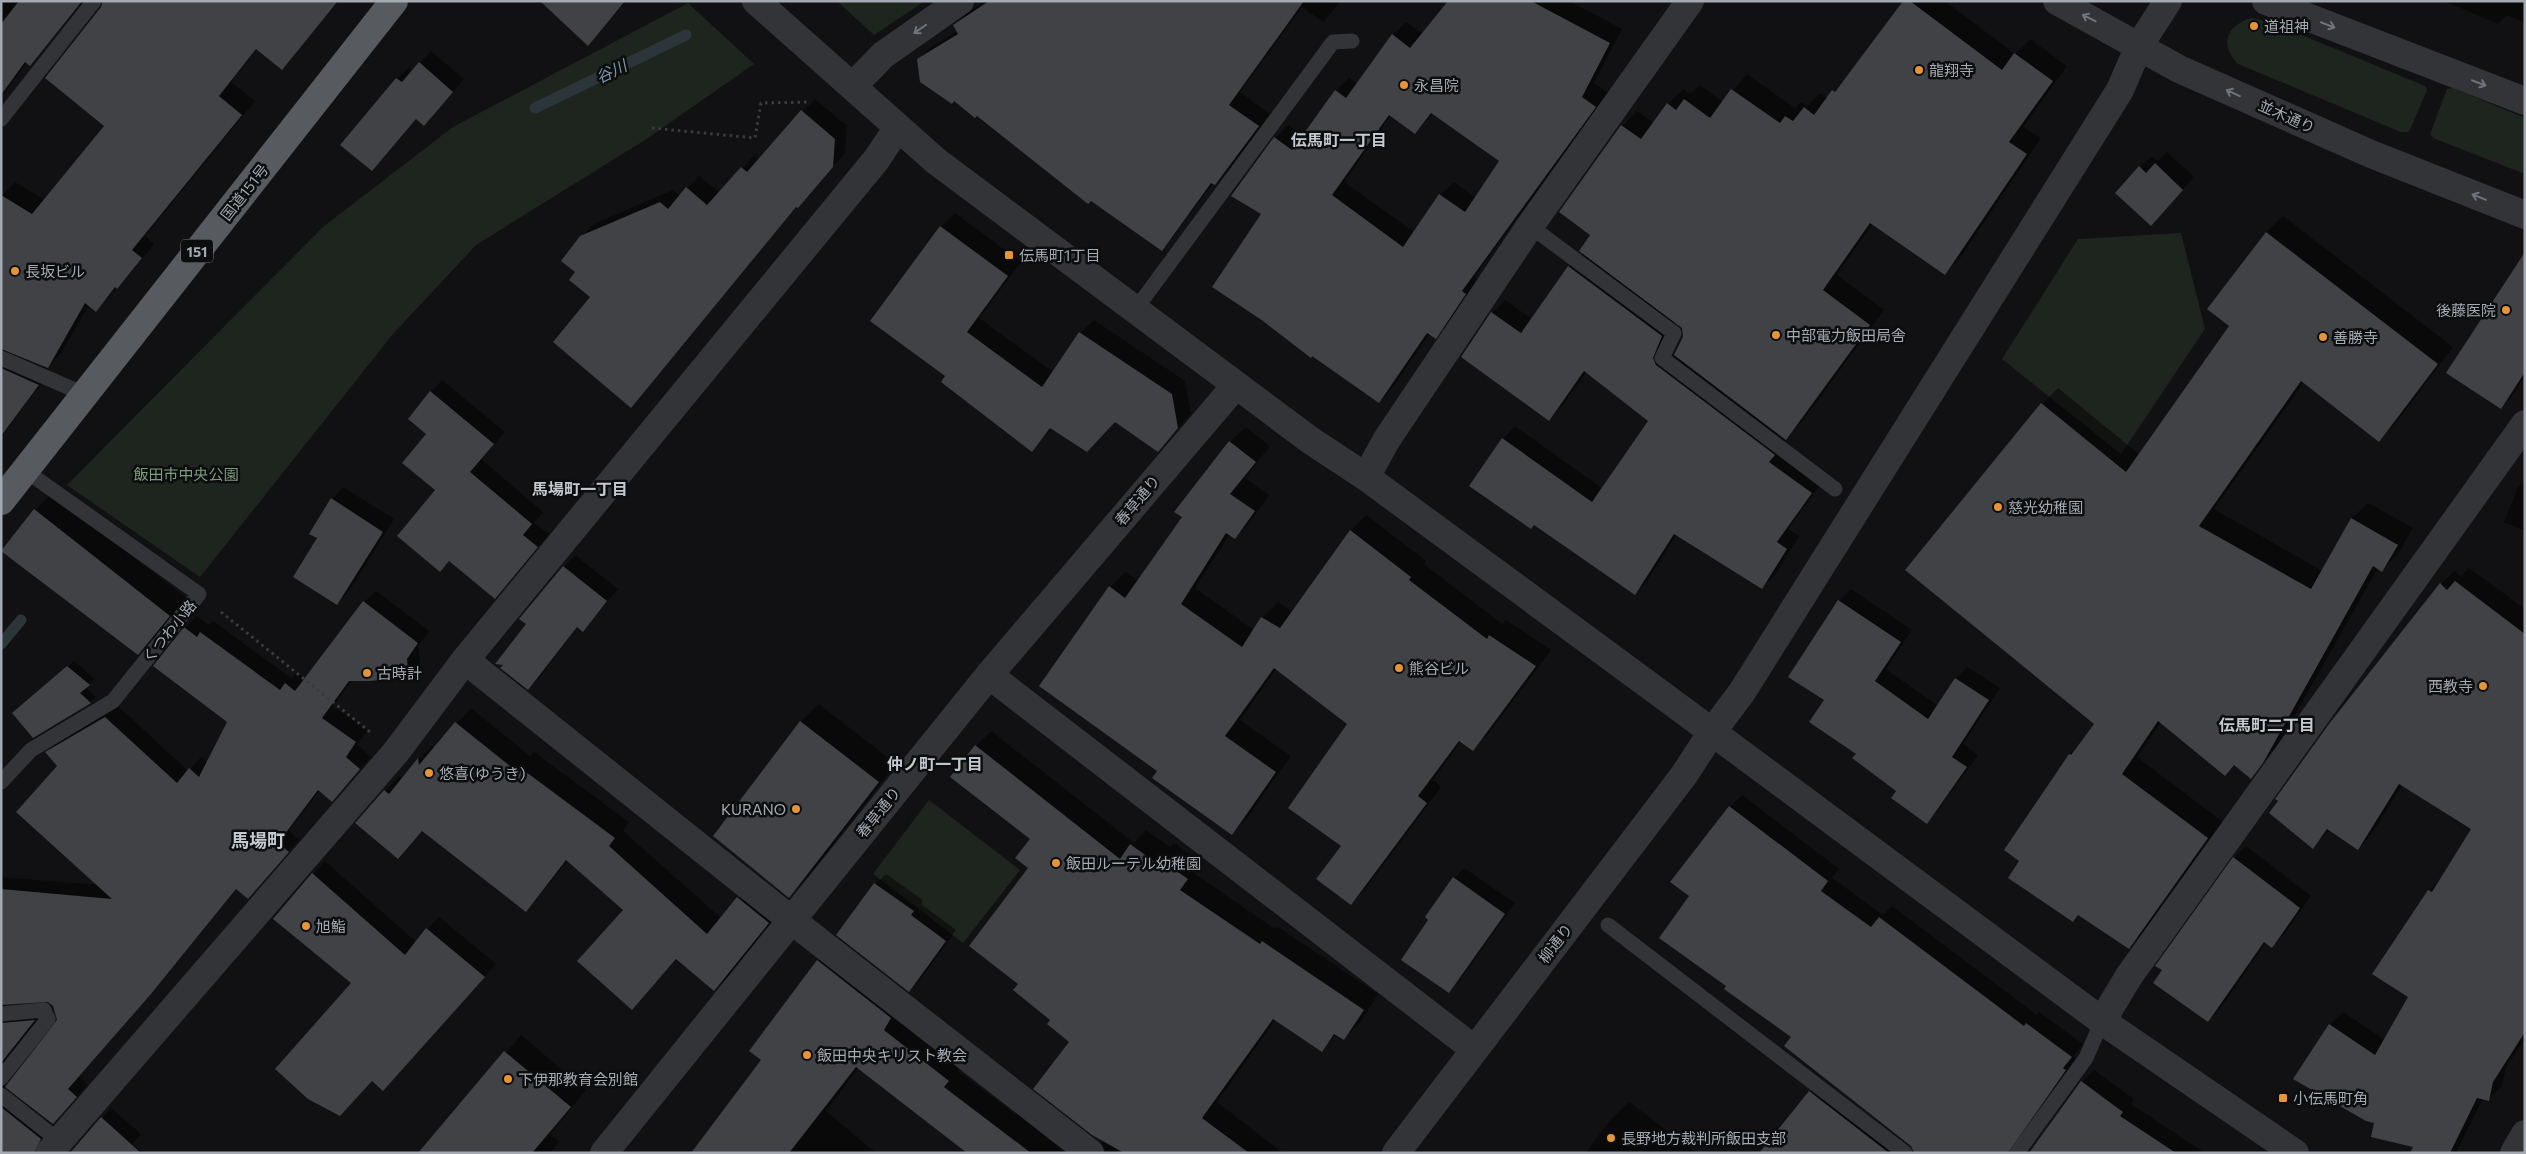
<svg xmlns="http://www.w3.org/2000/svg" width="2526" height="1154" font-family="Commissioner,'Noto Sans JP',sans-serif">
  <style>
    .green { fill: #1e251e }
    .shadow { fill: #0007; fill-rule: evenodd }
    .lines { fill: none; stroke-linecap: round; stroke-linejoin: round }
    .stream { stroke: #2c353a; stroke-width: 11 }
    .building { fill: #404246; fill-rule: evenodd }
    .path { stroke: #393b3e; stroke-width: 3; stroke-dasharray: 2.5 4; stroke-linecap: butt }
    .service { stroke: #333437; stroke-width: 15 }
    .minor { stroke: #333437; stroke-width: 28 }
    .tertiary { stroke: #333437; stroke-width: 28 }
    .trunk { stroke: #575a5f; stroke-width: 28 }
    .oneway { stroke: #71757b }
    .poi-dot { fill: #e59437; stroke: #0c0d0e; stroke-width: 2 }
    .labels { text-anchor: middle; dominant-baseline: central; stroke-width: 5; stroke-linejoin: round; paint-order: stroke }
    .shield { fill: #0c0d0e; stroke: #767b81; stroke-width: 1 }
    .shield-label { font-size: 14px; font-weight: bold; fill: #a4aab2 }
    .poi-label { font-size: 15px; fill: #a4aab2; stroke: #0c0d0e; text-anchor: start }
    .street-label { font-size: 15px; fill: #a4aab2; stroke: #0c0d0e }
    .park-label { font-size: 15px; fill: #7e9c7b; stroke: #0c0d0e }
    .water-label { font-size: 16px; font-style: italic; fill: #7c9cac; stroke: #0c0d0e }
    .neighbourhood-label { font-size: 16px; font-weight: bold; fill: #c4c8cf; stroke: #0c0d0e }
    .quarter-label { font-size: 18px; font-weight: bold; fill: #c4c8cf; stroke: #0c0d0e }
  </style>
  <rect width="100%" height="100%" fill="#111113"/>
  <g class="green">
    <polygon points="837,1 925,1 874,35"/>
    <polygon points="688,3 754,64 645,140 476,245 393,334 200,577 67,485 323,227 453,127"/>
    <path d="M 2251,18 L 2268,21 L 2425,86 L 2427,90 L 2409,132 L 2401,132 L 2238,64 C 2219,45 2226,26 2251,18 Z"/>
    <polygon points="2453,88 2525,118 2525,174 2433,138 2430,134 2447,89"/>
    <polygon points="2181,233 2205,329 2121,454 2002,359 2078,239"/>
    <polygon points="929,800 1020,870 963,943 873,874"/>
  </g>
  <g class="shadow">
    <polygon points="1,1 73,1 1,97"/>
    <polygon points="104,1 339,1 282,68 258,48 231,82 255,101 145,236 154,244 130,274 96,310 89,305 61,353 48,367 7,349 10,353 51,371 1,437 1,197 15,182 45,200 106,126"/>
    <polygon points="542,1 626,1 588,44"/>
    <polygon points="985,1 1341,1 1323,22 1302,7 1240,92 1270,114 1227,172 1215,184 1213,183 1173,237 1162,249 918,60 930,48 958,31 954,26 966,14"/>
    <path d="M 1449,1 L 1569,1 L 1622,29 L 1594,83 L 1608,93 L 1474,277 L 1478,280 L 1449,324 L 1435,337 L 1430,333 L 1392,388 L 1379,402 L 1263,214 L 1275,138 L 1288,125 L 1304,136 L 1336,91 L 1349,78 L 1358,84 L 1393,35 L 1406,22 L 1423,34 ZM 1433,113 L 1501,161 L 1476,198 L 1454,182 L 1440,195 L 1414,232 L 1344,182 L 1391,115 L 1415,133 Z"/>
    <path d="M 1904,1 L 1945,1 L 2015,54 L 2030,39 L 2067,66 L 2023,127 L 2041,138 L 1960,258 L 1945,273 L 1873,223 L 1837,275 L 1884,310 L 1801,423 L 1784,440 L 1786,442 L 1781,449 L 1824,480 L 1788,529 L 1799,536 L 1775,575 L 1762,587 L 1677,534 L 1647,581 L 1634,593 L 1503,439 L 1515,426 L 1603,489 L 1650,420 L 1587,371 L 1562,406 L 1549,419 L 1463,357 L 1492,313 L 1505,300 L 1532,319 L 1569,267 L 1583,253 L 1592,235 L 1622,126 L 1637,111 L 1654,123 L 1668,104 L 1683,89 L 1690,94 L 1700,85 L 1723,102 L 1747,74 L 1795,108 L 1801,102 L 1807,106 L 1820,93 L 1827,98 L 1848,76 ZM 1675,321 L 1683,328 L 1684,337 L 1674,357 L 1668,353 L 1665,344 Z"/>
    <polygon points="2444,1 2525,1 2525,23 2507,15 2498,24"/>
    <polygon points="431,51 464,79 424,124 417,118 372,170 342,145 397,79 409,67 413,71"/>
    <polygon points="815,99 847,126 845,153 797,206 631,406 592,297 577,272 581,237 594,224 673,190 680,196 699,176 720,193 754,155 760,160"/>
    <polygon points="2167,152 2194,177 2162,212 2140,167 2152,156 2158,161"/>
    <polygon points="955,213 1021,262 979,318 1053,372 1080,333 1094,320 1185,381 1191,414 1158,450 1116,421 1052,428 1032,450 946,376 872,320 941,227"/>
    <polygon points="2283,216 2453,347 2395,424 2379,440 2304,382 2214,509 2322,571 2352,518 2368,503 2413,528 2398,554 2382,570 2378,568 2278,745 2251,777 2235,764 2161,722 2137,757 2223,822 2145,931 2129,947 2080,914 2073,920 2021,861 2005,850 2070,754 2095,724 2042,404 2058,388 2140,455 2231,326 2209,309 2267,232"/>
    <polygon points="2525,372 2525,376 2511,397 2501,408"/>
    <polygon points="442,380 505,432 481,459 543,512 534,523 549,534 495,597 436,490 427,434 431,392"/>
    <polygon points="1246,427 1270,446 1245,478 1269,495 1250,522 1235,538 1230,534 1195,588 1254,630 1262,618 1278,602 1293,612 1350,531 1366,515 1426,561 1424,564 1502,624 1506,620 1551,650 1488,734 1472,750 1461,741 1433,780 1441,787 1366,888 1351,904 1343,846 1349,723 1276,669 1240,720 1291,756 1247,818 1232,833 1159,771 1110,587 1126,572 1138,581 1183,517 1230,442"/>
    <polygon points="2525,481 2525,531 2504,522 2518,487"/>
    <polygon points="343,487 394,519 349,591 337,603 319,538 332,499"/>
    <polygon points="52,493 186,598 155,636 138,654 35,510"/>
    <polygon points="575,555 618,589 583,630 578,626 540,677 528,689 528,624 564,567"/>
    <polygon points="2469,568 2525,609 2525,1039 2506,1067 2502,1086 2488,1099 2483,1098 2456,1153 2412,1153 2415,1147 2376,1122 2330,1025 2343,1012 2385,1040 2410,997 2429,891 2442,878 2473,828 2402,785 2371,835 2358,849 2330,829 2313,847 2441,584 2454,571 2461,576"/>
    <polygon points="1851,589 1912,630 1886,669 1938,706 1956,678 1967,667 2000,688 1963,744 1978,755 1938,810 1926,822 1898,790 1857,753 1825,699 1839,601"/>
    <polygon points="376,591 429,631 418,646 420,664 408,675 352,680 333,706 367,730 357,745 371,757 332,800 320,790 289,830 299,840 248,897 237,888 163,980 79,1077 88,1084 53,1123 58,1016 54,1005 43,999 3,1003 9,1012 45,1009 3,1063 3,1080 6,1090 45,1139 34,1150 1,1150 1,877 99,885 59,767 47,752 59,741 118,706 188,771 201,757 208,763 229,721 155,666 185,628 197,616 209,625 213,621 291,678 297,673 306,679 364,602"/>
    <polygon points="74,661 95,679 85,687 96,697 90,702 20,707"/>
    <polygon points="819,704 896,764 806,879 789,897 714,836 801,722"/>
    <polygon points="471,708 530,756 534,752 629,822 623,831 721,918 753,883 783,907 729,975 714,990 677,959 646,993 624,910 568,860 540,895 526,910 423,830 397,858 357,823 385,791 400,776 403,779 419,759 433,745 433,749"/>
    <polygon points="991,731 1134,843 1146,830 1170,847 1174,843 1202,864 1195,874 1275,929 1278,927 1378,994 1359,1024 1343,1039 1337,1034 1321,1050 1276,1019 1217,1102 1283,1153 1106,1153 1101,1140 1035,1088 1071,1042 1020,983 1032,838 976,746"/>
    <polygon points="1742,795 1839,869 1832,878 1883,915 1892,906 2037,1015 2039,1012 2083,1044 2074,1056 2076,1058 2021,1135 2019,1144 2024,1150 2032,1150 2082,1082 2094,1070 2134,1099 2131,1104 2205,1153 1759,1153 1775,1131 1821,1080 1914,1151 1912,1145 1792,1037 1728,986 1691,896 1730,807"/>
    <polygon points="2246,846 2311,896 2284,934 2272,946 2266,942 2220,1009 2208,1020 2234,858"/>
    <polygon points="325,861 416,942 439,917 496,964 396,1077 353,983 274,918"/>
    <polygon points="1464,868 1515,903 1459,981 1449,991 1454,878"/>
    <polygon points="886,874 923,900 921,904 956,930 920,980 909,991 875,884"/>
    <polygon points="833,946 963,1065 958,1071 1015,1114 1030,1099 1101,1153 965,1153 967,1151 859,1067 826,1111 876,1153 696,1153 763,1060 751,1051 818,961"/>
    <polygon points="521,1035 586,1090 550,1134 559,1142 550,1153 419,1153"/>
    <polygon points="1629,1102 1697,1153 1586,1153 1607,1124"/>
    <polygon points="111,1108 141,1134 132,1144 143,1153 72,1153"/>
  </g>
  <g class="lines">
    <g class="stream">
      <polyline points="535,108 686,35"/>
      <polyline points="1,644 21,620"/>
    </g>
  </g>
  <g class="building">
    <polygon points="19,1 82,1 30,66 25,62 1,95 1,24"/>
    <polygon points="103,1 338,1 282,70 256,49 219,96 242,115 132,250 142,258 117,289 115,287 96,312 85,303 48,368 1,349 1,195 32,214 104,126 45,78 101,7"/>
    <polygon points="540,1 625,1 588,46"/>
    <polygon points="989,1 1304,1 1229,105 1259,126 1215,185 1211,183 1162,251 1091,201 1088,204 977,116 975,118 954,101 952,104 920,82 917,59 958,34 953,25"/>
    <path d="M 1448,1 L 1531,1 L 1610,43 L 1582,97 L 1596,107 L 1462,291 L 1466,294 L 1436,339 L 1427,333 L 1379,403 L 1312,356 L 1311,358 L 1263,321 L 1212,287 L 1261,214 L 1231,196 L 1274,137 L 1292,150 L 1335,90 L 1346,98 L 1392,34 L 1410,48 ZM 1431,113 L 1499,161 L 1465,212 L 1439,194 L 1403,247 L 1332,195 L 1389,115 L 1415,134 Z"/>
    <polygon points="1903,1 1910,1 2002,70 2014,53 2053,81 2009,142 2027,154 1945,275 1870,223 1823,290 1870,325 1786,440 1674,355 1683,337 1682,328 1579,251 1590,235 1559,212 1621,125 1641,139 1667,103 1676,110 1684,99 1710,118 1731,89 1780,123 1785,116 1793,121 1804,107 1814,115 1832,90 1835,92"/>
    <polygon points="419,62 453,92 424,126 416,119 372,171 340,145 396,78 402,82"/>
    <polygon points="801,110 835,139 833,167 798,208 796,207 631,408 553,342 590,297 569,280 575,272 561,261 580,236 660,202 668,209 686,187 707,205 741,167 747,172"/>
    <polygon points="2155,163 2183,190 2151,226 2115,193 2139,166 2146,173"/>
    <polygon points="940,226 1008,276 967,332 1042,387 1079,332 1172,394 1178,428 1158,452 1115,422 1087,452 1050,428 1032,452 941,382 945,376 870,321"/>
    <polygon points="2266,232 2438,364 2379,442 2301,381 2199,526 2311,589 2351,518 2398,545 2382,572 2373,566 2263,763 2251,779 2234,765 2225,776 2158,721 2122,774 2208,838 2129,949 2078,915 2073,922 2008,878 2019,861 2004,850 2069,754 2071,755 2094,724 1905,570 2041,403 2126,472 2229,326 2207,309"/>
    <polygon points="2525,252 2525,372 2501,409 2446,373"/>
    <polygon points="1568,266 1662,336 1653,358 1656,365 1775,455 1769,462 1812,493 1777,542 1787,549 1762,589 1674,534 1635,595 1534,525 1531,529 1469,486 1502,438 1592,502 1648,421 1584,371 1549,421 1461,357 1491,312 1521,333"/>
    <polygon points="1,368 39,385 1,436"/>
    <polygon points="430,391 494,444 470,472 532,524 523,535 538,547 495,599 449,561 440,572 397,536 435,490 402,463 426,434 408,419"/>
    <polygon points="1229,441 1256,462 1230,494 1255,511 1235,539 1226,533 1181,604 1242,647 1261,617 1280,628 1350,530 1411,577 1409,580 1487,639 1489,635 1536,666 1473,751 1459,741 1418,796 1427,803 1351,905 1316,879 1341,846 1288,808 1347,724 1274,668 1225,736 1276,772 1232,835 1152,778 1157,771 1039,686 1109,586 1125,598 1182,517 1174,512"/>
    <polygon points="331,498 383,532 337,605 293,577 317,538 309,534"/>
    <polygon points="34,509 170,616 138,655 1,551"/>
    <polygon points="563,566 607,601 583,632 577,627 528,690 500,668 503,665 495,664 526,624 519,619"/>
    <polygon points="2455,581 2525,634 2525,1032 2493,1082 2489,1101 2477,1098 2450,1153 2410,1153 2413,1147 2371,1137 2374,1123 2366,1121 2293,1079 2329,1024 2375,1055 2408,997 2372,974 2428,890 2432,892 2471,829 2399,784 2358,850 2327,829 2313,849 2269,813 2278,801 2275,799 2329,724 2440,583 2447,590"/>
    <polygon points="1838,600 1901,642 1875,681 1928,719 1955,678 1989,700 1952,757 1967,767 1927,824 1891,798 1896,791 1852,758 1856,754 1809,722 1824,700 1788,677"/>
    <polygon points="363,601 418,643 407,659 409,677 370,681 349,681 322,718 356,742 346,757 360,769 332,802 318,790 278,843 289,852 248,899 236,889 151,994 68,1089 77,1097 53,1124 5,1087 57,1020 53,1006 48,1002 1,1005 1,889 112,899 16,812 57,766 45,752 105,717 177,783 189,768 199,777 227,722 153,666 184,627 197,637 200,632 280,690 285,683 295,691"/>
    <polygon points="67,666 90,685 80,693 91,703 33,738 12,713"/>
    <polygon points="800,721 879,782 789,898 713,836"/>
    <polygon points="455,722 515,770 518,766 615,838 609,846 707,934 737,897 769,923 714,991 676,959 632,1010 577,961 623,910 566,860 526,912 422,831 398,859 355,823 384,790 389,794 418,758 419,765"/>
    <polygon points="975,745 1120,859 1130,844 1155,862 1158,858 1188,879 1180,890 1260,944 1262,941 1364,1010 1344,1040 1334,1034 1322,1052 1273,1019 1202,1118 1249,1153 1124,1153 1092,1135 1033,1089 1069,1042 1047,1024 1050,1020 1013,990 1018,984 969,946 1028,868 1015,858 1030,839 950,777"/>
    <polygon points="1729,806 1828,881 1821,891 1871,927 1879,917 2024,1026 2026,1023 2072,1057 2063,1068 2066,1070 2008,1153 1914,1153 1911,1146 1784,1046 1791,1037 1724,989 1726,986 1659,938 1689,896 1670,882"/>
    <polygon points="2233,857 2300,908 2272,948 2264,942 2208,1022 2153,983 2162,970 2155,966"/>
    <polygon points="312,873 405,955 426,928 485,977 383,1091 372,1081 340,1116 308,1099 275,1069 351,983 273,919"/>
    <polygon points="1453,877 1505,914 1449,993 1401,960 1428,920 1425,917"/>
    <polygon points="874,883 914,911 911,915 946,941 909,992 836,935"/>
    <polygon points="817,960 891,1018 884,1030 949,1081 944,1087 1031,1153 967,1153 856,1067 789,1153 691,1153 761,1060 749,1051"/>
    <polygon points="35,1020 1,1063 1,1023"/>
    <polygon points="504,1051 571,1107 532,1153 418,1153"/>
    <polygon points="2081,1081 2123,1112 2120,1116 2176,1153 2029,1153"/>
    <polygon points="1809,1091 1889,1153 1759,1153"/>
    <polygon points="1,1107 41,1139 34,1153 1,1153"/>
    <polygon points="101,1117 141,1153 70,1153"/>
  </g>
  <g class="lines">
    <g class="path">
      <polyline points="652,128 755,138 761,103 810,102"/>
      <polyline points="221,612 370,732"/>
    </g>
    <g class="service">
      <polyline points="1,119 94,1"/>
      <polyline points="1530,226 1674,333 1662,358 1835,489"/>
      <polyline points="1135,310 1333,42 1352,41"/>
      <polyline points="1,358 84,394"/>
      <polyline points="1,782 31,750 113,701 199,594 26,471"/>
      <polyline points="1608,925 1905,1153"/>
      <polyline points="1,1014 44,1010 48,1019 1,1078"/>
      <polyline points="1,1095 59,1141"/>
      <polyline points="2017,1153 2086,1058 2102,1021"/>
    </g>
    <g class="minor">
      <polyline points="853,86 883,55 960,1"/>
      <polyline points="1366,477 1387,439 1530,226 1690,1"/>
      <polyline points="465,660 790,919 1090,1153"/>
      <polyline points="989,675 1474,1049"/>
      <polyline points="2102,1021 2129,976 2525,424"/>
      <polyline points="49,1153 396,752 465,660 876,160 897,129"/>
      <polyline points="604,1153 989,675 1236,385"/>
    </g>
    <g class="tertiary">
      <polyline points="756,1 936,161 1310,440 1366,477 1665,697 2102,1021 2295,1153"/>
      <polyline points="2057,1 2179,69 2371,154 2525,215"/>
      <polyline points="2266,1 2525,101"/>
      <polyline points="1396,1153 1684,775 1712,732 1742,692 2120,90 2139,46 2168,1"/>
      <polyline points="2514,1153 2525,1134"/>
    </g>
    <polyline class="trunk" points="1,501 394,1"/>
  </g>
  <defs><path id="oneway-shaft" d="M-6 0H5M1.5-3L5.5 0L1.5 3" fill="none" stroke-width="1.6" stroke-linecap="round" stroke-linejoin="round" transform="scale(1.25)"/></defs>
  <g class="oneway">
    <use href="#oneway-shaft" transform="translate(2089 18) rotate(-153)"/>
    <use href="#oneway-shaft" transform="translate(2328 25) rotate(21)"/>
    <use href="#oneway-shaft" transform="translate(920 29) rotate(145)"/>
    <use href="#oneway-shaft" transform="translate(2479 83) rotate(21)"/>
    <use href="#oneway-shaft" transform="translate(2233 93) rotate(-156)"/>
    <use href="#oneway-shaft" transform="translate(2479 197) rotate(-158)"/>
  </g>
  <g class="poi-dot">
    <circle cx="2254" cy="26" r="5"/>
    <circle cx="1919" cy="70" r="5"/>
    <circle cx="1404" cy="85" r="5"/>
    <rect x="1004" y="250" width="10" height="10" rx="2.5"/>
    <circle cx="15" cy="271" r="5"/>
    <circle cx="2506" cy="310" r="5"/>
    <circle cx="1776" cy="335" r="5"/>
    <circle cx="2323" cy="337" r="5"/>
    <circle cx="1998" cy="507" r="5"/>
    <circle cx="1399" cy="668" r="5"/>
    <circle cx="367" cy="673" r="5"/>
    <circle cx="2483" cy="686" r="5"/>
    <circle cx="429" cy="773" r="5"/>
    <circle cx="796" cy="809" r="5"/>
    <circle cx="1056" cy="863" r="5"/>
    <circle cx="306" cy="926" r="5"/>
    <circle cx="807" cy="1055" r="5"/>
    <circle cx="508" cy="1079" r="5"/>
    <rect x="2278" y="1093" width="10" height="10" rx="2.5"/>
    <circle cx="1611" cy="1138" r="5"/>
  </g>
  <g class="labels">
    <rect class="shield" x="181" y="239.5" width="32" height="23" rx="4"/>
    <g class="shield-label">
      <text x="197" y="251">151</text>
    </g>
    <g class="poi-label">
      <text x="2264" y="26">道祖神</text>
      <text x="1929" y="70">龍翔寺</text>
      <text x="1414" y="85">永昌院</text>
      <text x="1019" y="255">伝馬町1丁目</text>
      <text x="25" y="271">長坂ビル</text>
      <text x="2496" y="310" text-anchor="end">後藤医院</text>
      <text x="1786" y="335">中部電力飯田局舎</text>
      <text x="2333" y="337">善勝寺</text>
      <text x="2008" y="507">慈光幼稚園</text>
      <text x="1409" y="668">熊谷ビル</text>
      <text x="377" y="673">古時計</text>
      <text x="2473" y="686" text-anchor="end">西教寺</text>
      <text x="439" y="773">悠喜(ゆうき)</text>
      <text x="786" y="809" text-anchor="end">KURANO</text>
      <text x="1066" y="863">飯田ルーテル幼稚園</text>
      <text x="316" y="926">旭鮨</text>
      <text x="817" y="1055">飯田中央キリスト教会</text>
      <text x="518" y="1079">下伊那教育会別館</text>
      <text x="2293" y="1098">小伝馬町角</text>
      <text x="1621" y="1138">長野地方裁判所飯田支部</text>
    </g>
    <g class="street-label">
      <text transform="translate(2287 116) rotate(24)">並木通り</text>
      <text transform="translate(244 192) rotate(-52)">国道151号</text>
      <text transform="translate(1137 500) rotate(-50)">春草通り</text>
      <text transform="translate(169 631) rotate(-51)">くつわ小路</text>
      <text transform="translate(878 812) rotate(-51)">春草通り</text>
      <text transform="translate(1555 943) rotate(-52)">柳通り</text>
    </g>
    <g class="park-label">
      <text x="186" y="474">飯田市中央公園</text>
    </g>
    <g class="water-label">
      <text transform="translate(611 71) rotate(-26)">谷川</text>
    </g>
    <g class="neighbourhood-label">
      <text x="1339" y="139">伝馬町一丁目</text>
      <text x="580" y="488">馬場町一丁目</text>
      <text x="2267" y="724">伝馬町二丁目</text>
      <text x="935" y="763">仲ノ町一丁目</text>
    </g>
    <g class="quarter-label">
      <text x="258" y="840">馬場町</text>
    </g>
  </g>
  <rect width="2526" height="1154" fill="none" stroke="#a4aab2" stroke-width="5"/>
</svg>
